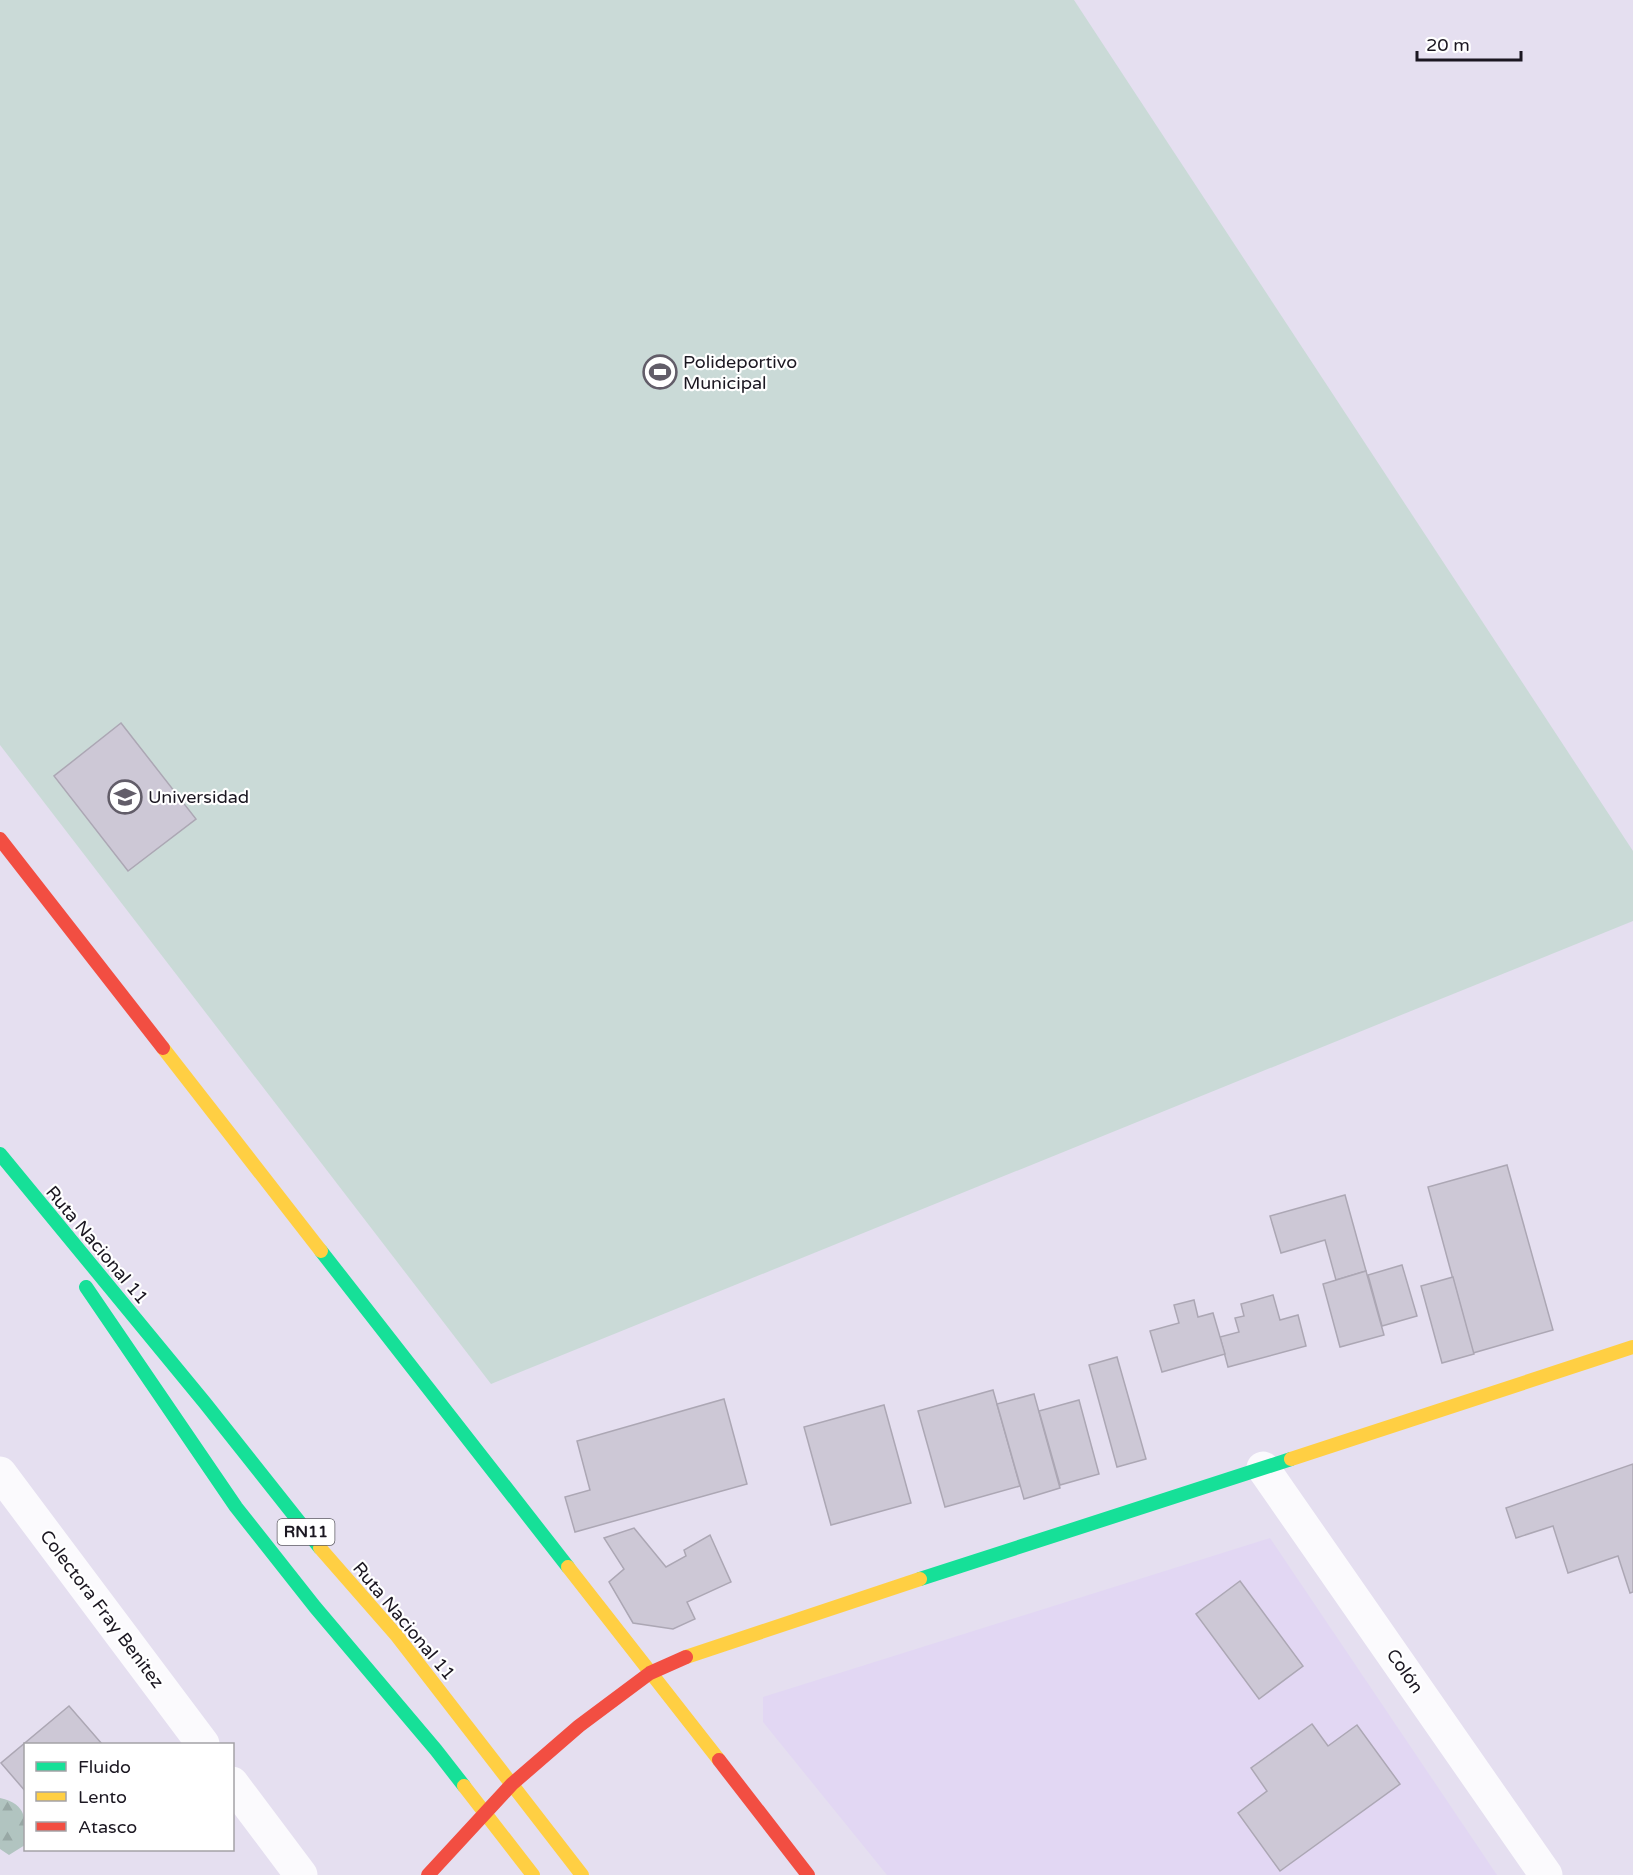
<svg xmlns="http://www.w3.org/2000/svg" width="1633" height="1875" font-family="'Varela Round',sans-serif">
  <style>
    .built { fill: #e2d7f3 }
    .forest { fill: url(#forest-firs) }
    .pitch { fill: #cadad7 }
    .building { fill: #cdc8d6; stroke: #aca7b4; stroke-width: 1.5 }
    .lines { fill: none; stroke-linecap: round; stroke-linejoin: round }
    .street { stroke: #fbfafd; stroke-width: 33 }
    .fast { stroke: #16e098; stroke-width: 14 }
    .slow { stroke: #ffcf43; stroke-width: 14 }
    .jam { stroke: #f24e42; stroke-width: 14 }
    .labels { text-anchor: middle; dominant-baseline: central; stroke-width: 4.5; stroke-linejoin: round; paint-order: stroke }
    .shield { fill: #fff; stroke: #5f5d64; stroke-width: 1.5 }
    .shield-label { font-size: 16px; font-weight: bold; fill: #1b1721 }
    .poi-label { font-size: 18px; fill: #1b1721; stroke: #fff; text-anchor: start }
    .street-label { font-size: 18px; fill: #1b1721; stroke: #fff }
  </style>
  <defs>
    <pattern id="forest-firs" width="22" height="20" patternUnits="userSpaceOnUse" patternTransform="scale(1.5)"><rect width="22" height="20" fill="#b1c4c0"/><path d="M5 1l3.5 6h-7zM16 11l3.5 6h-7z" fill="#98a8a5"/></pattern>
  </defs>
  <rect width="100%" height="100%" fill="#e5dff0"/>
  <polygon class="built" points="1270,1538 1497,1875 887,1875 763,1722 763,1697"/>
  <path class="forest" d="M 0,1798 C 28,1804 26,1821 25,1845 L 9,1855 L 0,1849 Z"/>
  <polygon class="pitch" points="0,0 1074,0 1633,851 1633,921 491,1384 0,745"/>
  <g class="building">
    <polygon points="121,723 196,819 128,871 54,776"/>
    <polygon points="1507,1165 1553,1330 1473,1353 1428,1187"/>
    <polygon points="1345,1195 1366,1271 1336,1280 1325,1240 1281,1253 1270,1216"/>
    <polygon points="1402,1265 1417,1316 1382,1326 1368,1275"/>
    <polygon points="1366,1271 1384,1335 1340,1347 1323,1284"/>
    <polygon points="1453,1277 1474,1354 1442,1363 1421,1286"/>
    <polygon points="1273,1295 1280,1320 1298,1315 1306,1346 1228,1367 1220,1337 1239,1332 1235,1318 1244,1316 1241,1304"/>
    <polygon points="1194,1300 1198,1317 1213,1313 1225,1354 1162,1372 1150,1331 1179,1323 1174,1305"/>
    <polygon points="1117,1357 1146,1459 1117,1467 1089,1365"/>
    <polygon points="993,1390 1020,1486 945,1507 918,1411"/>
    <polygon points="1034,1394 1060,1488 1024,1499 997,1404"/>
    <polygon points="724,1399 747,1484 575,1532 565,1497 590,1490 577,1441"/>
    <polygon points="1079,1400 1099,1474 1060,1485 1039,1411"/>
    <polygon points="884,1405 911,1503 831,1525 804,1427"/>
    <polygon points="1633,1464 1633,1592 1630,1593 1618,1556 1568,1573 1553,1526 1516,1538 1506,1508"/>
    <polygon points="634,1528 666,1567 686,1556 684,1550 710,1535 731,1582 687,1602 695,1619 673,1629 633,1623 609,1582 624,1569 604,1538"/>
    <polygon points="1240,1581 1303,1666 1259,1699 1196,1614"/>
    <polygon points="69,1706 102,1744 26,1744 26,1792 1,1763"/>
    <polygon points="1312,1724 1328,1746 1357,1725 1400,1784 1280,1871 1238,1813 1267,1791 1251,1768"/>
  </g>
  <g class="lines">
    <g class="street">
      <polyline points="1263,1468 1546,1875"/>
      <polyline points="0,1473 203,1744"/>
      <polyline points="232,1783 301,1875"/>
    </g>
    <g class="fast">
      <polyline points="0,1154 205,1403 320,1548"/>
      <polyline points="321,1251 568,1567"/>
      <polyline points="86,1287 236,1507 315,1607 436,1750 464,1786"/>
      <polyline points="920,1579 1291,1459"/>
    </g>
    <g class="slow">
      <polyline points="163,1048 321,1251"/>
      <polyline points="1291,1459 1633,1347"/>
      <polyline points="320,1548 397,1636 582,1875"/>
      <polyline points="568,1567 719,1760"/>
      <polyline points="686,1657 920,1579"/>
      <polyline points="464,1786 533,1875"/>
    </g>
    <g class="jam">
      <polyline points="0,839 163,1048"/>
      <polyline points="719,1760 808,1875"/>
      <polyline points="428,1875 512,1784 579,1726 650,1673 686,1657"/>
    </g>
  </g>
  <defs>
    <symbol id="stadium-ring" viewBox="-11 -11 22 22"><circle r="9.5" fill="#fff" stroke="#625d69" stroke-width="1.5"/><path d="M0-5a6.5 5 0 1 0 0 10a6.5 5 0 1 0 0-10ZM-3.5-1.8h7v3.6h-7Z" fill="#625d69"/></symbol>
    <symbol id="university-ring" viewBox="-11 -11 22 22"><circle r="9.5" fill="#fff" stroke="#625d69" stroke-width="1.5"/><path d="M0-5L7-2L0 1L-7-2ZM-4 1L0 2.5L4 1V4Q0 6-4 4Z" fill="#625d69"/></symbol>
  </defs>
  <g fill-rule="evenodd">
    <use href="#stadium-ring" x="641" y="353" width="38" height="38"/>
    <use href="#university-ring" x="106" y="778" width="38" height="38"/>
  </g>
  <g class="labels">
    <rect class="shield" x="277.5" y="1519" width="57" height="26" rx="4.5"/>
    <g class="shield-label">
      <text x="306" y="1532">RN11</text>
    </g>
    <g class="poi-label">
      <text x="683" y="362">Polideportivo<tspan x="683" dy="21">Municipal</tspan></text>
      <text x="148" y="797">Universidad</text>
    </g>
    <g class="street-label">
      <text transform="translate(97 1245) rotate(50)">Ruta Nacional 11</text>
      <text transform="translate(102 1609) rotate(53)">Colectora Fray Benitez</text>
      <text transform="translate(404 1621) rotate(50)">Ruta Nacional 11</text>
      <text transform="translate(1405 1671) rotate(55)">Colón</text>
    </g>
  </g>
  <rect x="24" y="1743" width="210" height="108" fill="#ffffff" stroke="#a4a2a6" stroke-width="1.5"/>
  <rect x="36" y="1762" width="30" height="9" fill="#16e098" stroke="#a4a2a6" stroke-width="1.5"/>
  <text x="78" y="1773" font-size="18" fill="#1b1721">Fluido</text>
  <rect x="36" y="1792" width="30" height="9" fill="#ffcf43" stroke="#a4a2a6" stroke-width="1.5"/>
  <text x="78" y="1803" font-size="18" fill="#1b1721">Lento</text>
  <rect x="36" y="1822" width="30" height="9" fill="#f24e42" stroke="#a4a2a6" stroke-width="1.5"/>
  <text x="78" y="1833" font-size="18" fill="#1b1721">Atasco</text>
  <path d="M1417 51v9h104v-9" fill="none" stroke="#1b1721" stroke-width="3"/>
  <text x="1426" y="51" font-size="18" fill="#1b1721" stroke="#ffffff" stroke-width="4.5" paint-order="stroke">20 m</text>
</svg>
